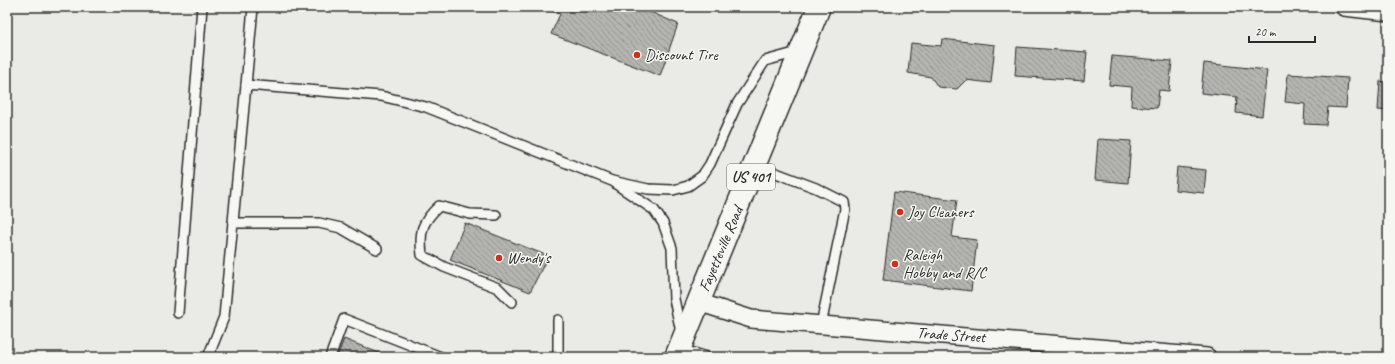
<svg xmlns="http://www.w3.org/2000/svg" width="1395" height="364" font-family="Caveat,sans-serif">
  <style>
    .building { fill: url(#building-back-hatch); stroke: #2b2b2b }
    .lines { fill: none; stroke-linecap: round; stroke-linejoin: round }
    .lane-casing { stroke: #2b2b2b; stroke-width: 12 }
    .street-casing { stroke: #2b2b2b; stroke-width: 20 }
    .highway-casing { stroke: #2b2b2b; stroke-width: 25 }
    .lane { stroke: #f6f6f2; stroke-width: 9 }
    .street { stroke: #f6f6f2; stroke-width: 17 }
    .highway { stroke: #f6f6f2; stroke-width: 22 }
    .poi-dot { fill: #c8321e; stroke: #f6f6f2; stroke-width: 1.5 }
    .labels { text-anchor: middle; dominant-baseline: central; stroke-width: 3; stroke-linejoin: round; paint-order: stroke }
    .shield { fill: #f6f6f2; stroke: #686867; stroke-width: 1 }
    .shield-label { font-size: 15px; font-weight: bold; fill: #2b2b2b }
    .poi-label { font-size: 16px; fill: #2b2b2b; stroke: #f6f6f2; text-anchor: start }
    .street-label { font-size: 16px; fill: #2b2b2b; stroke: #f6f6f2 }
  </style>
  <defs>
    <pattern id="building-back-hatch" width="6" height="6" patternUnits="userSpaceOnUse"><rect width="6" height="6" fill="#b4b4b1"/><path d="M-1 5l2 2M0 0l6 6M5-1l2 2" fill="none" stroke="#939390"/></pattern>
  </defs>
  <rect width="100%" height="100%" fill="#eaeae6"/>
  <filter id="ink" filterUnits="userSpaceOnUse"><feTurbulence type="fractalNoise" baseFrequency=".025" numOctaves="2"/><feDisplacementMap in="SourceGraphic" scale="8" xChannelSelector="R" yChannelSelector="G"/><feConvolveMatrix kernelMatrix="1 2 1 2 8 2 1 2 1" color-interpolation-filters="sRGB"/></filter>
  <g filter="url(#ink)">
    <g class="building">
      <polygon points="639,7 678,24 660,76 551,34 560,14 544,8"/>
      <polygon points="942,39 995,45 991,83 966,80 957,89 938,87 931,77 908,73 911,43 941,46"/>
      <polygon points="1017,47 1087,52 1084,81 1015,76"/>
      <polygon points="1112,56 1172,61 1169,91 1159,90 1157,108 1131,106 1132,87 1109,85"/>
      <polygon points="1204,63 1267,70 1262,116 1236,113 1237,97 1201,93"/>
      <polygon points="1288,74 1348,78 1346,108 1328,107 1326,125 1304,124 1305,104 1285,102"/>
      <polygon points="1380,81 1388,82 1388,111 1378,110"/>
      <polygon points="1098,139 1131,141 1128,183 1095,180"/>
      <polygon points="1177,167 1206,170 1204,193 1175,190"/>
      <polygon points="894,192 957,200 952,237 977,240 971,291 883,280"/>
      <polygon points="465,223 548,256 530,292 450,260"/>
      <polygon points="344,339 389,357 337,357"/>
    </g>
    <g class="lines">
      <defs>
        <g id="lane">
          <polyline points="246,85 253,7"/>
          <polyline points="755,165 816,188 844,202 845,209 821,325"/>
          <polyline points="616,184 654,210 663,223 672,248 674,299 681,332"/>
          <path d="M 496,215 L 470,214 L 439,206 C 422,222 419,231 422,255 L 444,267 L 498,288 L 512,302"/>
          <polyline points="234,223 319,223 341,228 377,249"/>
          <polyline points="178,313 202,7"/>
          <polyline points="680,349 707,357"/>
          <polyline points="208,357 224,317 246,85 381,96 426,107 612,181 648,189 673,190 688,186 702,176 710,164 737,104 765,61 798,52"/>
          <polyline points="330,357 344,319 441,357"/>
          <polyline points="558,357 558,320"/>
        </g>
        <g id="street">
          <polyline points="1344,7 1388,12"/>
          <polyline points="698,302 751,319 1207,357"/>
        </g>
        <polyline id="highway" points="676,357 819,7"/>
      </defs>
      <use href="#lane" class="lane-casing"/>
      <use href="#street" class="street-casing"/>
      <use href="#highway" class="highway-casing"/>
      <use href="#lane" class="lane"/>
      <use href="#street" class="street"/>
      <use href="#highway" class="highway"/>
    </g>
  </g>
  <g class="poi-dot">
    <circle cx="637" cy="55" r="4"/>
    <circle cx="900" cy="212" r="4"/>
    <circle cx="499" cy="258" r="4"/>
    <circle cx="895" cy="264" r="4"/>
  </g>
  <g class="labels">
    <rect class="shield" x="727" y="164" width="48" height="26" rx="3"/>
    <g class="shield-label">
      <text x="751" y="177">US 401</text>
    </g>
    <g class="poi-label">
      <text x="645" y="55">Discount Tire</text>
      <text x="908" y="212">Joy Cleaners</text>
      <text x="903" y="255">Raleigh<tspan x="903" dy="18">Hobby and R/C</tspan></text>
      <text x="507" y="258">Wendy's</text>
    </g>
    <g class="street-label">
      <text transform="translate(721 249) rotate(-67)">Fayetteville Road</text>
      <text transform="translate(951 335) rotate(4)">Trade Street</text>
    </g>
  </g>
  <rect width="1395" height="364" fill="none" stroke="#f6f6f2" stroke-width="24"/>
  <rect x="12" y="12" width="1371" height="340" fill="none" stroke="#2b2b2b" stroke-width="1.5" filter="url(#ink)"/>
  <path d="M1249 36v6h66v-6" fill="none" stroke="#2b2b2b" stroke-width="2"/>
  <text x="1255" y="36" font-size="12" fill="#2b2b2b" stroke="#f6f6f2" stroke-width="3" paint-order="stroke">20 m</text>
</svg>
